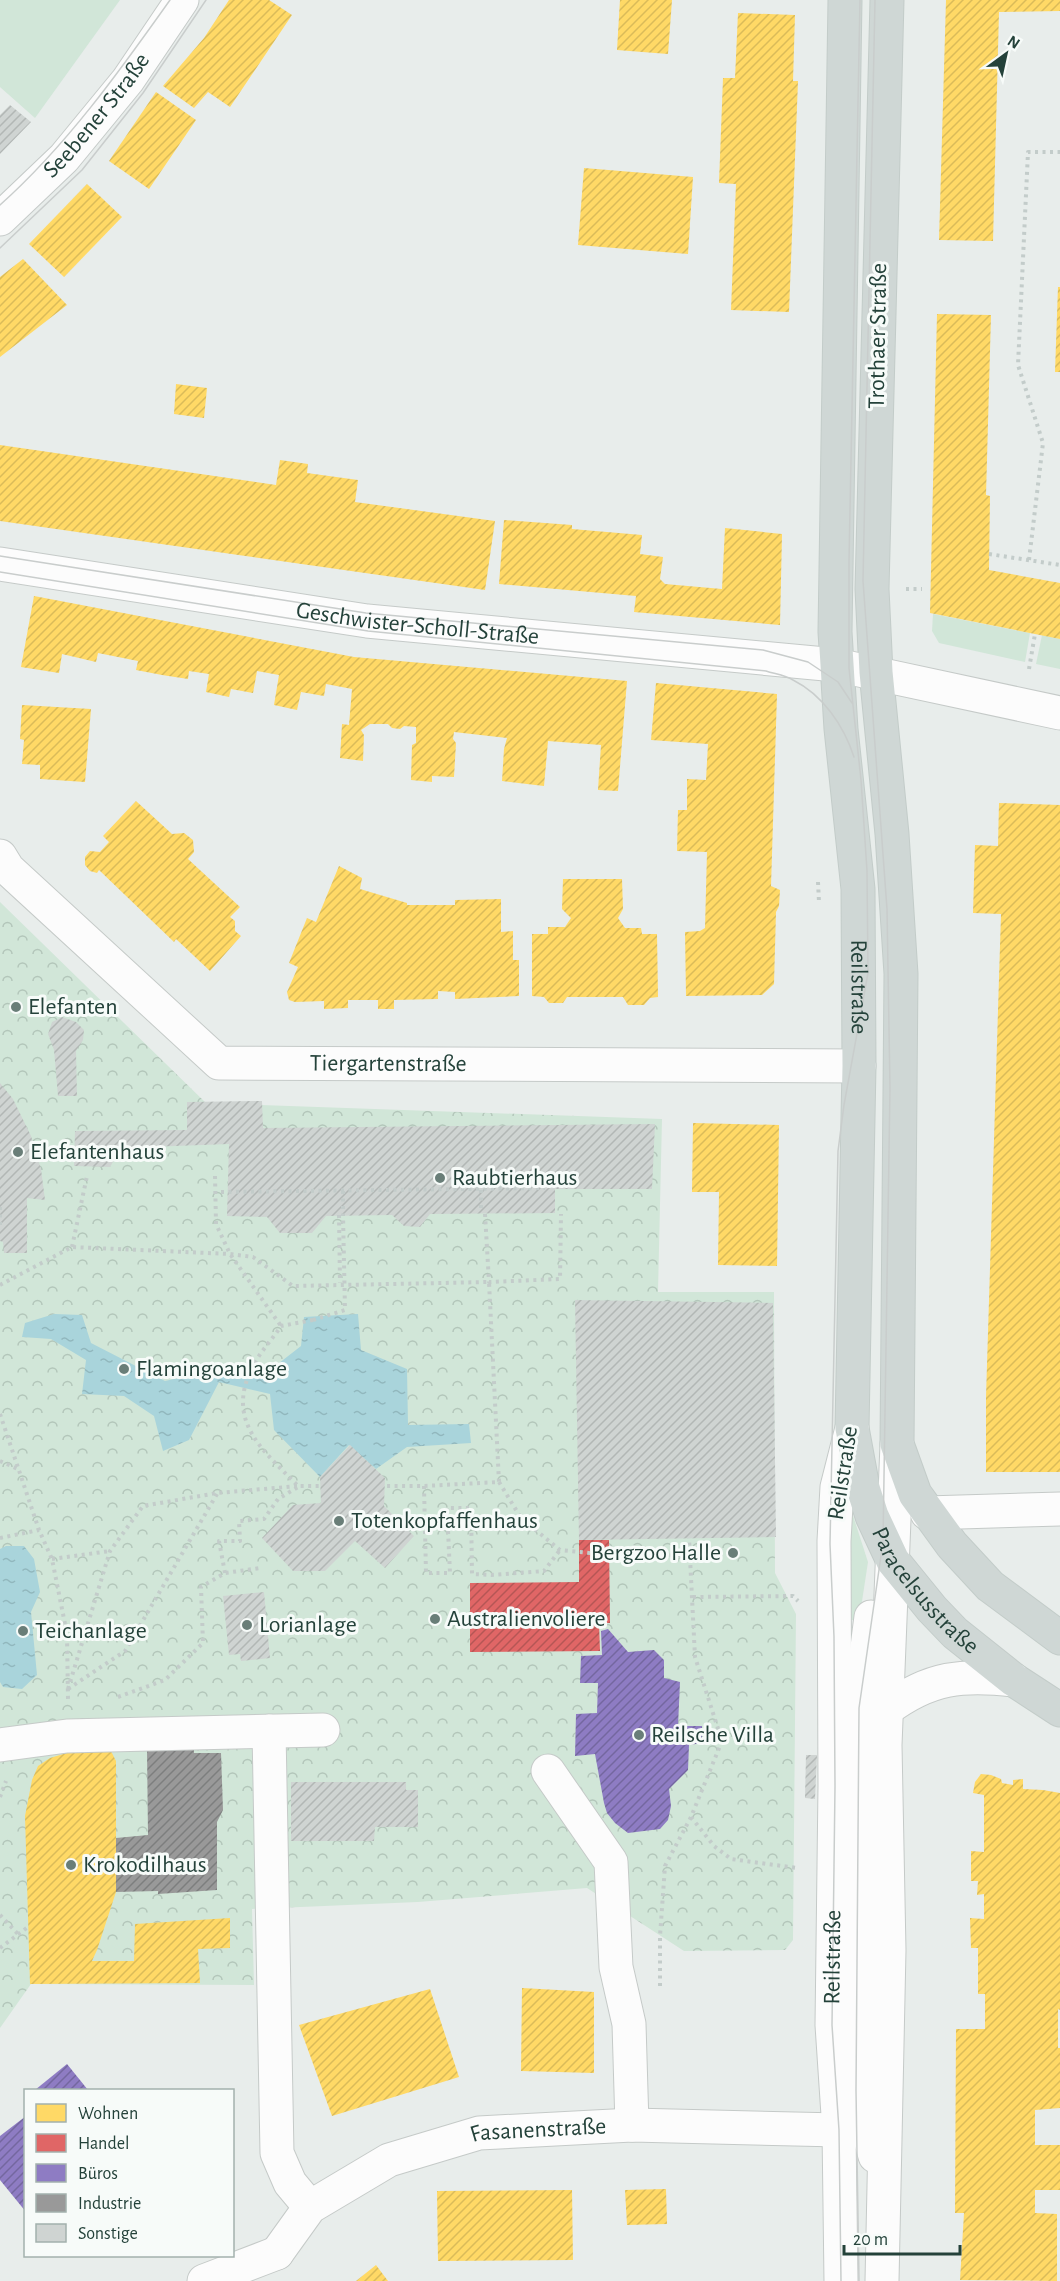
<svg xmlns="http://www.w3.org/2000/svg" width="1060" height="2281" font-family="'Alegreya Sans',sans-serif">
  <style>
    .green { fill: #d1e6d8 }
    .forest { fill: url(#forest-crowns) }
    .water { fill: url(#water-ripples) }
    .homes { fill: url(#homes-hatch) }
    .shops { fill: url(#shops-hatch) }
    .offices { fill: url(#offices-hatch) }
    .industry { fill: url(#industry-hatch) }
    .building { fill: url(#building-hatch) }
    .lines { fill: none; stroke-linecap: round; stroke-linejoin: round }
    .minor-casing { stroke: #c5cac8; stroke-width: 35 }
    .major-casing { stroke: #c3ccc9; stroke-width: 35 }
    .path { stroke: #c3ccca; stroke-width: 4; stroke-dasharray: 3 4.5; stroke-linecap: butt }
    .minor { stroke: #fcfcfc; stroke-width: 33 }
    .major { stroke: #cfd7d5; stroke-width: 33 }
    .tram { stroke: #c9cdcc; stroke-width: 1.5 }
    .path-bridge { stroke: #c3ccca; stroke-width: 4; stroke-dasharray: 3 4.5; stroke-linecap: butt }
    .poi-dot { fill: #697e78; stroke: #f7fbf9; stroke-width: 2 }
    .labels { text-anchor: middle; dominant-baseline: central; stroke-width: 6; stroke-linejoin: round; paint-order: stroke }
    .street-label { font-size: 24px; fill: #24423a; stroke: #f7fbf9 }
    .poi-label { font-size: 24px; fill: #24423a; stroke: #f7fbf9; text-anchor: start }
  </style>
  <defs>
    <pattern id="forest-crowns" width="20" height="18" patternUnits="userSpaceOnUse" patternTransform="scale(1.5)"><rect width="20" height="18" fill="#d1e6d8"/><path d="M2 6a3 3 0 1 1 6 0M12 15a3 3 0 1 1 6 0" fill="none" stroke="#b3c6ba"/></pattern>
    <pattern id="water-ripples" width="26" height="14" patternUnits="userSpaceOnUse" patternTransform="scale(1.5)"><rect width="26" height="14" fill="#a9d4db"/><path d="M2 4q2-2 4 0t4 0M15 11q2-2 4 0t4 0" fill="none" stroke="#91b7bd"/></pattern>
    <pattern id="homes-hatch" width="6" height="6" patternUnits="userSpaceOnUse" patternTransform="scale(1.5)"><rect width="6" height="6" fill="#ffd966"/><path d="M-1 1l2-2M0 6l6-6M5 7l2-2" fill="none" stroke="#dabb59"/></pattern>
    <pattern id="shops-hatch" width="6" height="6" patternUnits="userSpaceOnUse" patternTransform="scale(1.5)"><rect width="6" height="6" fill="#e06666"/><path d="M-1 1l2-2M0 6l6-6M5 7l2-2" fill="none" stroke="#b55655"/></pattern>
    <pattern id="offices-hatch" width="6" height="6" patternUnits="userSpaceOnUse" patternTransform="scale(1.5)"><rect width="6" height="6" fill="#8e7cc3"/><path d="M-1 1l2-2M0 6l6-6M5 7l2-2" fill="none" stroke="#74679f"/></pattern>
    <pattern id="industry-hatch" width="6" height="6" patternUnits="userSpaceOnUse" patternTransform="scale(1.5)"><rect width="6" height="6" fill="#999"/><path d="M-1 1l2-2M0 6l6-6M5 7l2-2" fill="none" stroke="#7d7e7e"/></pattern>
    <pattern id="building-hatch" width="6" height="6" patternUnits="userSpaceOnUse" patternTransform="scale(1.5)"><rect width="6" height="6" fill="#cfd4d2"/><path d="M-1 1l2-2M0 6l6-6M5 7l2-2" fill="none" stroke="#b2b7b5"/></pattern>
  </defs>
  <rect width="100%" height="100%" fill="#e8edeb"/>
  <g class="green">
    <polygon points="0,0 120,0 35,118 0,87"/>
    <polygon points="933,614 1030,633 1025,662 939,643 932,631"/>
    <polygon points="1042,635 1060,639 1060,669 1036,664"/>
    <polygon points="847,1497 868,1562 859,1621 846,1619"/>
  </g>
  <polygon class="forest" points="0,902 206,1103 662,1119 658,1292 774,1292 775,1573 796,1614 793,1940 785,1950 684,1951 587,1888 418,1902 252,1909 254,1985 31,1984 0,2028"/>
  <g class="water">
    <polygon points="54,1314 82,1315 91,1343 165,1381 223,1368 265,1374 301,1346 304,1317 358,1314 361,1350 407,1369 408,1425 469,1424 471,1443 407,1447 376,1469 349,1445 320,1477 274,1430 270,1394 219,1382 189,1440 163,1451 154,1416 124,1396 82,1394 86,1360 51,1339 22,1337 25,1323"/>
    <polygon points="6,1546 24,1546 34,1559 40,1592 31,1612 37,1675 22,1689 3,1687 0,1682 0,1549"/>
  </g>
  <g class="homes">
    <polygon points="229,0 269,0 292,15 230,107 208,92 194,108 163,86 204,38"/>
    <polygon points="620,0 672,0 668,54 617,50"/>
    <polygon points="946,0 1060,0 1060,11 999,12 993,241 939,240"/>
    <polygon points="738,13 795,15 793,81 798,81 789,312 731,310 736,184 719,183 723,78 735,78"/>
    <polygon points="156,92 196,120 149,189 109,161"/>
    <polygon points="584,168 693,177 688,254 578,245"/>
    <polygon points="87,184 122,217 64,277 29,244"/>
    <polygon points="23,259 67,305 0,357 0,277"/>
    <polygon points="1058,287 1060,287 1060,372 1055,372"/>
    <polygon points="937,314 991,315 986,495 990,496 989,570 1060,583 1060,639 930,613"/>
    <polygon points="176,384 207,388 204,418 174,414"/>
    <polygon points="0,445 276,485 280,460 308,464 307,473 358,480 355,502 495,521 485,590 0,521"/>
    <polygon points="504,520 572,525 572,529 642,535 640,554 663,557 660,579 665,584 722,589 725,528 782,534 780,625 634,612 636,596 499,584"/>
    <polygon points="34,596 354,657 627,681 618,791 598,790 601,745 548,741 544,786 502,781 504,749 507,738 454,732 453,739 456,743 454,777 432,776 432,782 411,780 412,745 416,743 416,727 404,726 400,729 392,728 388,724 370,724 361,730 364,735 363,761 340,758 342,724 349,725 352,689 326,684 324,696 301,692 297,710 274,705 279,675 257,671 253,693 231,689 229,697 206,692 209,674 189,671 188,679 162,675 136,670 138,661 98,653 96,662 62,654 59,673 21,667"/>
    <polygon points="656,683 777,694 771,886 780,890 779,906 776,912 774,984 762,995 686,996 685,932 700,931 705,928 707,852 677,851 678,810 687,810 687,779 706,780 708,744 651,740"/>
    <polygon points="22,705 91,709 85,782 40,779 40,765 22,764 24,740 20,739"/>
    <polygon points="136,801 172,834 184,833 193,840 194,852 188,859 240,907 230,917 235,921 235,931 241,936 210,971 176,939 174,942 99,870 97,873 90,871 85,865 85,857 90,851 100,852 109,842 103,836"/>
    <polygon points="999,803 1060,805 1060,1472 986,1472 986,1397 1001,914 973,913 975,845 998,846"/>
    <polygon points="339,866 362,878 360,889 407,903 407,905 455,905 455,900 501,899 501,932 513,931 513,960 519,960 519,996 455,999 455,992 438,991 438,999 394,1000 394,1009 378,1009 378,1000 348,1000 348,1008 324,1009 324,1001 295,1002 289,1000 287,992 298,967 289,963 307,918 316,922"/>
    <polygon points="563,879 622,879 623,909 618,918 625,928 641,928 642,934 657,934 658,997 650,998 644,1005 628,1005 623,997 567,997 563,1003 549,1003 544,997 532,996 532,934 548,934 548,927 565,927 571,918 562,909"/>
    <polygon points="693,1123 779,1125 777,1266 718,1265 719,1192 692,1192"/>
    <polygon points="93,1745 111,1751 116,1761 116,1892 97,1950 92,1961 134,1961 135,1924 230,1918 230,1948 198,1949 200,1983 30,1984 25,1816 32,1780 38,1766 50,1758"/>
    <polygon points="981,1774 991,1775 1001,1779 1002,1783 1013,1785 1013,1780 1023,1779 1023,1789 1043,1790 1060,1793 1060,2010 1058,2009 1058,2048 1060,2048 1060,2108 1035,2110 1035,2145 1060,2145 1060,2190 1035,2190 1035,2213 1057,2214 1057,2281 960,2280 964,2213 955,2213 956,2029 985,2029 985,1994 978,1994 978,1948 971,1948 970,1918 984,1919 984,1894 977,1895 978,1881 971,1881 971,1851 984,1852 984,1795 973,1793 975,1782"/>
    <polygon points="522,1988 594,1992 594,2073 521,2071"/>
    <polygon points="430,1989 459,2077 332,2116 299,2025"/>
    <polygon points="666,2189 667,2224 627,2225 625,2190"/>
    <polygon points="572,2190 573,2260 438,2261 437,2191"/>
    <polygon points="376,2265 388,2281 356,2281"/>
  </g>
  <polygon class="shops" points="579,1540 609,1540 610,1623 599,1623 600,1651 470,1652 470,1583 579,1582"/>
  <g class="offices">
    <polygon points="608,1629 628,1652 654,1650 664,1660 664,1678 680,1682 678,1726 702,1726 702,1743 689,1745 688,1770 669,1789 671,1806 668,1820 660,1829 628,1833 615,1823 607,1813 604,1803 595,1754 575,1756 576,1714 597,1713 598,1683 580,1683 581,1656 602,1655 601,1631"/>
    <polygon points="67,2064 88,2090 35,2090"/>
    <polygon points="26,2116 26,2212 0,2180 0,2136"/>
  </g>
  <polygon class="industry" points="194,1747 194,1753 221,1753 223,1810 217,1822 217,1890 158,1894 158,1891 116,1892 116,1838 148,1835 147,1749"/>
  <g class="building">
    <polygon points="10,105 31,122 0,154 0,115"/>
    <polygon points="62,1017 76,1022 84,1030 83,1040 76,1051 77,1096 58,1096 54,1050 48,1034 52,1022"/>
    <polygon points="0,1083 13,1099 31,1136 41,1169 45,1200 27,1198 27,1253 4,1253 3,1242 0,1241"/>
    <polygon points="262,1101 263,1128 655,1124 652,1189 555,1189 555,1213 430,1214 420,1227 404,1226 392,1215 326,1216 312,1233 280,1233 267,1217 227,1216 229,1144 121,1148 110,1167 74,1166 75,1131 187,1130 187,1102"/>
    <polygon points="575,1300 773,1303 776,1537 579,1540"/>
    <polygon points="350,1445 385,1478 384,1506 414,1536 385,1568 355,1541 325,1571 293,1571 262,1538 293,1505 321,1503 320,1477"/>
    <polygon points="264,1592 270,1658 241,1661 240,1654 229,1655 223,1596"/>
    <polygon points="806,1755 817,1755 815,1799 805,1798"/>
    <polygon points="291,1782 406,1782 406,1790 418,1790 418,1827 375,1827 374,1841 291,1841"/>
  </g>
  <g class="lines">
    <defs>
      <g id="minor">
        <path id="s1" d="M 0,219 L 64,158 L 128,80 L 182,0"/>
        <path id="s2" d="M 0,564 L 367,621 L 836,665 L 1060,713"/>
        <path id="s3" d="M 0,856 L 8,869 L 219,1063 L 859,1066"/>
        <polyline points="927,1513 1060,1509"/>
        <polyline points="871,1617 859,1708 856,2090 875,2156"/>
        <path d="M 887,1709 C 930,1677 963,1674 1014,1680"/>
        <polyline points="269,1731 277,2153 290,2183 310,2207"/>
        <polyline points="0,1745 67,1736 323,1730"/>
        <polyline points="548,1771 611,1862 616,1967 629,2024 632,2125"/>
        <path id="s4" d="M 277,2253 L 310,2207 L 389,2160 L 479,2133 L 632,2125 L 839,2130"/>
        <polyline points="204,2281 277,2253"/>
        <polyline points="841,2281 839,2130 832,2025 835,1786 834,1541 837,1487 852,1428"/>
        <polyline points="882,2281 889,1950 885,1745 897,1444"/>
      </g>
      <g id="major">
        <path id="s5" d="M 845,0 L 835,632 L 841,729 L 858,889 L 859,1066 L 852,1428 L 863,1488 L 872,1516 L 893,1561 L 932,1609 L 955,1633 L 1014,1680 L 1060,1710"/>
        <polyline points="887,0 872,589 876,672 892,834 901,974 897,1444 915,1494 952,1545 990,1586 1060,1638"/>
      </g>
    </defs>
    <use href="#minor" class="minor-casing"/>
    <use href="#major" class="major-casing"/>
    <g class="path">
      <polyline points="989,554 1060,565"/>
      <polyline points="1029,560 1043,443 1018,365 1028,152 1060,152"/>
      <polyline points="906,589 922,589"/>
      <polyline points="1029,669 1035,634"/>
      <polyline points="818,882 819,902"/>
      <polyline points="215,1176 216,1224 230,1254 281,1326"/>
      <polyline points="343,1191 343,1215"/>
      <polyline points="221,1192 545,1188"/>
      <polyline points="0,1207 0,1229"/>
      <polyline points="481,1208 481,1185"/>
      <polyline points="485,1214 489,1282 560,1279 561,1214"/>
      <polyline points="339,1215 340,1283"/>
      <polyline points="72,1247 87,1176"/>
      <polyline points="0,1285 72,1247 230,1254 253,1257 293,1286 489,1282 499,1482 424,1486 385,1486"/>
      <path d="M 313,1320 L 281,1326 C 272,1340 259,1353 252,1368 C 225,1422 264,1451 298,1486 L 320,1486"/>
      <polyline points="0,1414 39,1530 52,1559 67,1634 68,1699"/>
      <polyline points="0,1461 18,1469"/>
      <polyline points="499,1482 521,1518 560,1550 618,1556 691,1555"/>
      <polyline points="424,1486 426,1573 450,1573 447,1508 471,1508 472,1574 491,1575 544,1571 560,1550"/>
      <polyline points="0,1538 39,1530"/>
      <polyline points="52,1559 110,1551"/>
      <polyline points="225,1573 219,1541 240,1541 239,1521 264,1519 278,1499 298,1487"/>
      <polyline points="693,1597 793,1596 798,1601"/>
      <polyline points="68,1689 110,1551 143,1506 217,1493 298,1486"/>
      <polyline points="68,1689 125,1651 217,1494"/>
      <polyline points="118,1697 165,1680 203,1643 201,1587 225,1573 260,1568"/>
      <polyline points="0,1797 6,1781"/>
      <polyline points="691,1817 714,1846 731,1859 797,1868"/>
      <polyline points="0,1915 18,1934"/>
      <polyline points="0,1948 28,1927"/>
      <polyline points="660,1986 660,1936 665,1866 691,1817 722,1741 695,1657 689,1538"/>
    </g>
    <use href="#minor" class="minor"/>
    <use href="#major" class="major"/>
    <g class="tram">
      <path d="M 0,205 C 66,146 119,72 170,0"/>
      <polyline points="0,248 82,170 143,93 206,0"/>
      <polyline points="0,556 366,613 763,650 808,662 838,682 852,703"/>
      <path d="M 0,572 L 368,631 L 766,671 C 775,674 785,675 793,680 C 823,695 844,726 854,757"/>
      <path id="s6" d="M 841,2281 L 839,2130 L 832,2025 L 835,1786 L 834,1637 L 830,1544 L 838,1151 L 844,1105 L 868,973 L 867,871 L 861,780 L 849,668 L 849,562 L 860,0"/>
      <polyline points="859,2281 856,2090 859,1708 883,1542 890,1088 887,909 863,581 875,0"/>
    </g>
    <polyline class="path-bridge" points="313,1320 345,1310 343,1215"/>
  </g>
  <g class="poi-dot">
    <circle cx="16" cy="1007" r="6"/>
    <circle cx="18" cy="1152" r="6"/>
    <circle cx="440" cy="1178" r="6"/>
    <circle cx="124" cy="1369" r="6"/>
    <circle cx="339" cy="1521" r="6"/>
    <circle cx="733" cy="1553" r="6"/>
    <circle cx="435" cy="1619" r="6"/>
    <circle cx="247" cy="1625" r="6"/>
    <circle cx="23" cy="1631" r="6"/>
    <circle cx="639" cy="1735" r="6"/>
    <circle cx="71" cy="1865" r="6"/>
  </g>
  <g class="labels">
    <g class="street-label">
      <text stroke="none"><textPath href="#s1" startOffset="142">Seebener Straße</textPath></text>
      <text transform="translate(878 336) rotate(-89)">Trothaer Straße</text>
      <text stroke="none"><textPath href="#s2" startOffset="422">Geschwister-Scholl-Straße</textPath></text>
      <text stroke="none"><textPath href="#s5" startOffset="988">Reilstraße</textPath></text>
      <text stroke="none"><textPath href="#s3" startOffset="471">Tiergartenstraße</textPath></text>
      <text transform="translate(843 1473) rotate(-81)">Reilstraße</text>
      <text stroke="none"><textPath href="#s5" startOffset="1612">Paracelsusstraße</textPath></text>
      <text stroke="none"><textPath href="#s6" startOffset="324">Reilstraße</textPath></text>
      <text stroke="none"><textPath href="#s4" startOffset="302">Fasanenstraße</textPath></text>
    </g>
    <g class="poi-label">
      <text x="28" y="1007">Elefanten</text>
      <text x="30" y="1152">Elefantenhaus</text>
      <text x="452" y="1178">Raubtierhaus</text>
      <text x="136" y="1369">Flamingoanlage</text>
      <text x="351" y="1521">Totenkopfaffenhaus</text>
      <text x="721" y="1553" text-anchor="end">Bergzoo Halle</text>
      <text x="447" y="1619">Australienvoliere</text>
      <text x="259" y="1625">Lorianlage</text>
      <text x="35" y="1631">Teichanlage</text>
      <text x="651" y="1735">Reilsche Villa</text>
      <text x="83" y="1865">Krokodilhaus</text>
    </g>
  </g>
  <rect x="24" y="2089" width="210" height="168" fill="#f7fbf9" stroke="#a3b1ad" stroke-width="1.5"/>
  <rect x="36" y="2104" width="30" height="18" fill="#ffd966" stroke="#a3b1ad" stroke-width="1.5"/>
  <text x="78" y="2119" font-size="18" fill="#24423a">Wohnen</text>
  <rect x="36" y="2134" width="30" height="18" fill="#e06666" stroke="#a3b1ad" stroke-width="1.5"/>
  <text x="78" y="2149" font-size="18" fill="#24423a">Handel</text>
  <rect x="36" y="2164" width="30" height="18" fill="#8e7cc3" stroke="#a3b1ad" stroke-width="1.5"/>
  <text x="78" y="2179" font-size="18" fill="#24423a">Büros</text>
  <rect x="36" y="2194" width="30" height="18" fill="#999999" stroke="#a3b1ad" stroke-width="1.5"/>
  <text x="78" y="2209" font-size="18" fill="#24423a">Industrie</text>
  <rect x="36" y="2224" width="30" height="18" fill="#cfd4d2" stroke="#a3b1ad" stroke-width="1.5"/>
  <text x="78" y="2239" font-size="18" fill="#24423a">Sonstige</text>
  <g transform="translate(1006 54) rotate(33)" stroke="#f7fbf9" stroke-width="4.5" paint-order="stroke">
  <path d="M0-4.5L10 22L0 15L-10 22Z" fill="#24423a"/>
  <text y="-9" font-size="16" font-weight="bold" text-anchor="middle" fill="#24423a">N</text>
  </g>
  <path d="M844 2245v9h116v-9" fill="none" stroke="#24423a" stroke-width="3"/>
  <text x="853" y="2245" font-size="18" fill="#24423a" stroke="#f7fbf9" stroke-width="4.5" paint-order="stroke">20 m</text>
</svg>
